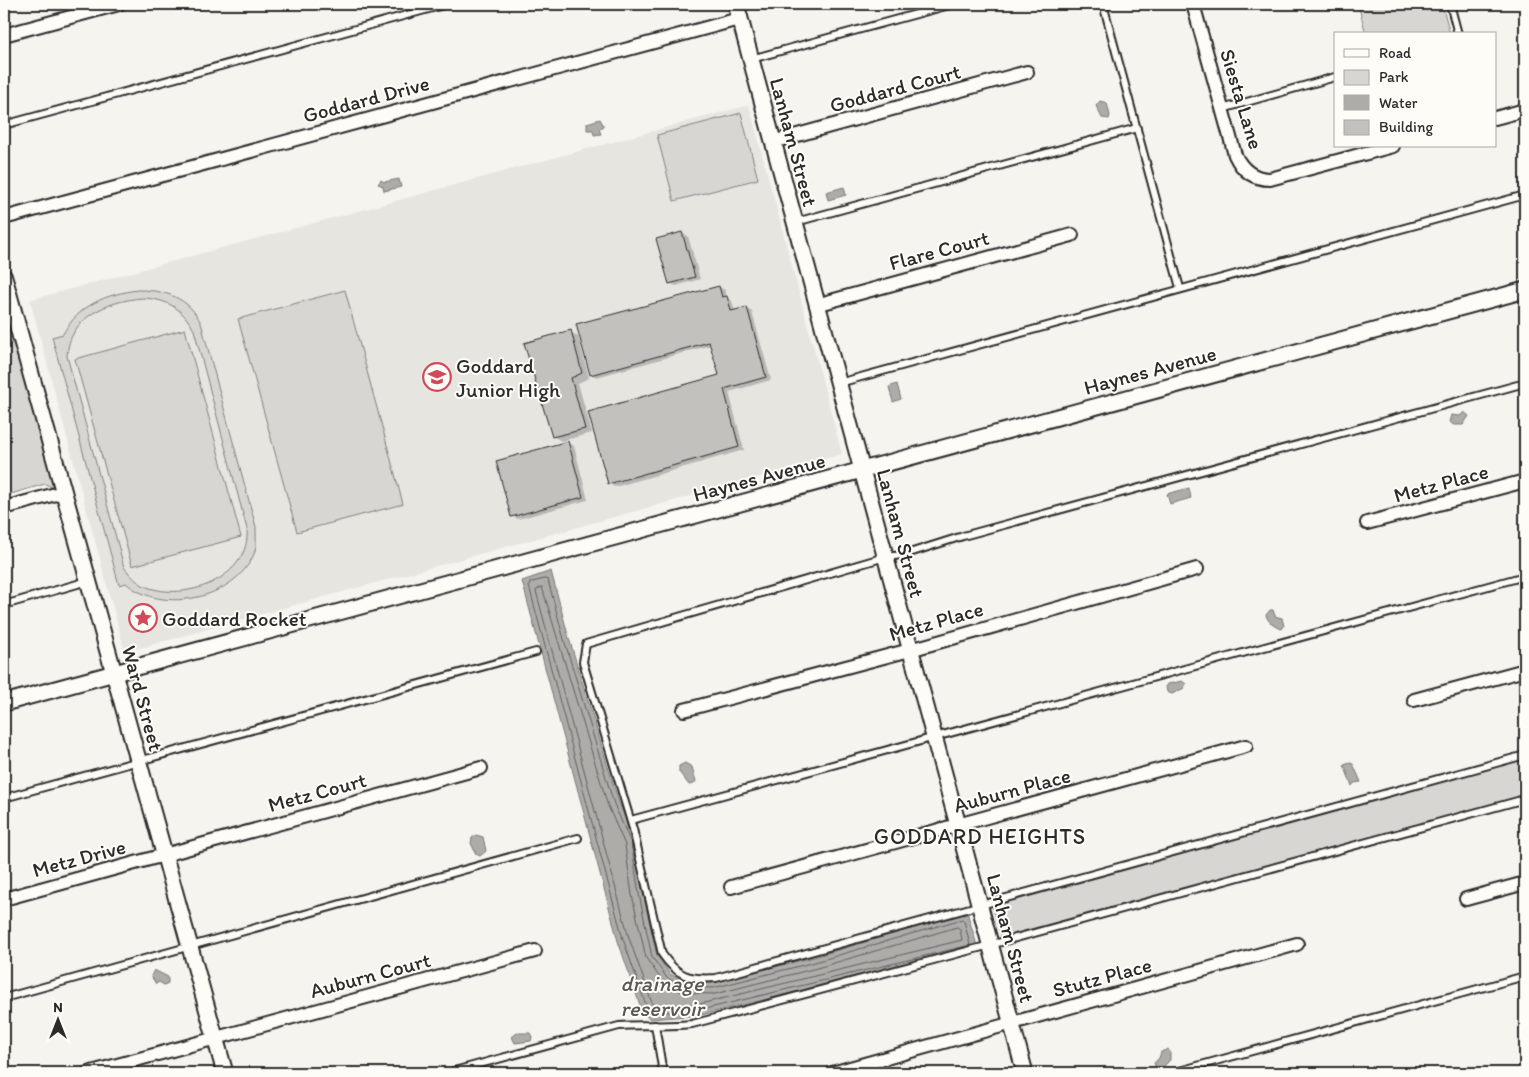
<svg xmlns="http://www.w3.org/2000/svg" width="1529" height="1077" font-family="Itim,sans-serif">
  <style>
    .built { fill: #e6e5e0 }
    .green { fill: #d7d6d2; stroke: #81807e; fill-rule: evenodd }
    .water { fill: #adaca9; stroke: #797877 }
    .shadow { fill: #0003 }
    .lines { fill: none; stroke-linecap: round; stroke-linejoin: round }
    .shore { stroke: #5f5f5d; stroke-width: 1 }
    .building { fill: #c2c1be; stroke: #2b2b2b }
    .service-casing { stroke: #2b2b2b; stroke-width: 10 }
    .minor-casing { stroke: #2b2b2b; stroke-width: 16 }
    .tertiary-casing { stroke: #2b2b2b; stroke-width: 19 }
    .service { stroke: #fdfcf7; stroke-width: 6 }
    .minor { stroke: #fdfcf7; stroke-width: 12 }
    .tertiary { stroke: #fdfcf7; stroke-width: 15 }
    .labels { text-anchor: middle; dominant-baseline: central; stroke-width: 4; stroke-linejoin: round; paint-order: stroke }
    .street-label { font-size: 21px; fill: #2b2b2b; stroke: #fdfcf7 }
    .poi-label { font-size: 21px; fill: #2b2b2b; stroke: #fdfcf7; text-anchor: start }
    .neighbourhood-label { font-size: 22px; letter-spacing: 1px; fill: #2b2b2b; stroke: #fdfcf7 }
    .water-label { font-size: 22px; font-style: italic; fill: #585857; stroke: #fdfcf7 }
  </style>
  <rect width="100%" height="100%" fill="#f5f4ef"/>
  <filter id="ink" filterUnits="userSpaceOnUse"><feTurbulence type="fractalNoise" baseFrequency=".02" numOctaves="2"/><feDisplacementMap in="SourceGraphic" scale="10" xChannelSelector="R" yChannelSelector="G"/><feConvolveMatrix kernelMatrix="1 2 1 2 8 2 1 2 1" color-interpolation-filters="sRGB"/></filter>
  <g filter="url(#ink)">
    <polygon class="built" points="749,105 842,454 125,652 30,300"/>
    <g class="green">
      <polygon points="1358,4 1442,4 1450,34 1366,34"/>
      <polygon points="741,113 758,179 674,201 657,135"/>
      <polygon points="4,278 63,492 45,484 4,496"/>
      <path d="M 138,290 C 165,290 188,297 201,323 L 256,527 C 256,536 257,546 254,554 C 235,599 162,615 126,583 L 119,585 L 52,337 L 63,334 C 79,305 106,294 138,290 ZM 142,298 C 167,299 182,308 194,330 L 247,529 C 251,576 190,601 150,588 C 139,585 131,576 124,567 L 67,356 C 69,317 108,301 142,298 Z"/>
      <polygon points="345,290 403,504 297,532 238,319"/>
      <polygon points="185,329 241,537 132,566 75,359"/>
      <polygon points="1525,755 1525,799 1003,942 991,901"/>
    </g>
    <g class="water">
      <polygon points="1100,101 1107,103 1110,116 1109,119 1102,118 1096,106"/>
      <polygon points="600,119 604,126 599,129 601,134 594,135 593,130 587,130 587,123"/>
      <polygon points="399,179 401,187 384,191 383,186 378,184 381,180 384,182"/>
      <polygon points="844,187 846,195 828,200 826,192"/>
      <polygon points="897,384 901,399 893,402 889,387"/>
      <polygon points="1464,412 1469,416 1463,425 1454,425 1449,422 1451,415 1460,416"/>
      <polygon points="1189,488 1191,498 1170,504 1167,494"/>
      <polygon points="551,571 568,635 619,803 636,842 643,893 657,956 670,974 686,982 712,983 814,957 967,912 978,949 701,1015 650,1019 643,1014 618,941 522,581"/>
      <path d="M 1270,610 L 1273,610 L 1275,616 L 1282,618 L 1284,626 L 1282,629 C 1275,628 1267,621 1266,615 Z"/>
      <polygon points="1182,681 1186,684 1184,688 1172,694 1167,692 1166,687 1168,684"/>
      <polygon points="685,763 692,767 696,781 694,784 689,785 679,772 679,766"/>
      <polygon points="1350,763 1353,764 1361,782 1354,783 1352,786 1344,765"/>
      <polygon points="476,835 483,837 486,851 480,856 476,854 471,843 472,838"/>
      <polygon points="154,970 168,977 168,983 164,985 159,982 156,984 151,976"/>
      <polygon points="517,1033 530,1033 532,1037 531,1041 515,1043 512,1037"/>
      <polygon points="1168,1049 1170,1052 1170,1060 1162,1068 1156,1068 1154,1063 1159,1058 1161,1052"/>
    </g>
    <g class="shadow">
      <polygon points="682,233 688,236 700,279 676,286 670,283"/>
      <polygon points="719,287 725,290 727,297 732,301 735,312 747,308 752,312 771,380 729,392 744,450 615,487 609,484 720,375 711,345 597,377 591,374"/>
      <polygon points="570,332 578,336 589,378 578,383 592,433 561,441 553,436"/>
      <polygon points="568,443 574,446 588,500 518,519 512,516"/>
    </g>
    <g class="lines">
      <g class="shore">
        <polygon points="545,579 548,580 563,636 614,804 631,843 639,894 652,957 667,978 685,987 713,988 815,962 962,919 964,921 970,945 701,1010 652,1013 648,1011 623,939 529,586 530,583"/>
        <polygon points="542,587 608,806 625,845 632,895 646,958 663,982 684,993 715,994 817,968 957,927 960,929 962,940 700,1004 653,1006 629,938 536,591"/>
      </g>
    </g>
    <g class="building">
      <polygon points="682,232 695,277 669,284 656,239"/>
      <polygon points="719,286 722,297 727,296 731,311 747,307 766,377 724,389 739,447 608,484 588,412 719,375 709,342 590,375 576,324"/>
      <polygon points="571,330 582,373 571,378 585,429 552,437 524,343"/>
      <polygon points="568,441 583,497 511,517 496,461"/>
    </g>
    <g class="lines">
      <defs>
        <g id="service">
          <polyline points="1103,4 1180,288"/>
          <polyline points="1450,4 1458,34"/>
          <polyline points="751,59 953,4"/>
          <polyline points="1222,109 1335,77"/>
          <polyline points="4,125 447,4"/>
          <polyline points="796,222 1137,128"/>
          <polyline points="839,383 1525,195"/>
          <path d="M 1525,383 L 963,536 L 903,555 L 885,557 L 586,644 L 583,662 L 633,829 L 662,954 C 677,976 689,980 716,978 L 1525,755"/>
          <polyline points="4,605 88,581"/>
          <polyline points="4,798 536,652"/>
          <polyline points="631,820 1525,576"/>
          <polyline points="4,998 578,838"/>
          <polyline points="655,1025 663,1073"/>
          <path d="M 447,1073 L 619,1026 C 644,1024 668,1027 692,1024 L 990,945 L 1525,799"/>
          <polyline points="1172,1073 1525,976"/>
        </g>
        <g id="minor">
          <path d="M 1193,4 L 1235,155 C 1242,170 1253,179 1270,179 L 1393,146"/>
          <polyline points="4,35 119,4"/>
          <polyline points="1495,118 1525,110"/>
          <polyline points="772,142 1027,72"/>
          <polyline points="4,218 739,19"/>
          <polyline points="816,305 1072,235"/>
          <polyline points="4,508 63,492"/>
          <polyline points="1367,523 1525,481"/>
          <polyline points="1414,700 1525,670"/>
          <polyline points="684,710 910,650 1197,569"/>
          <polyline points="731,887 1246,746"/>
          <polyline points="4,899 481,768"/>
          <polyline points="1466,899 1525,883"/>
          <polyline points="88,1073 535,951"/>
          <polyline points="832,1073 1297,944"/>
        </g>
        <g id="tertiary">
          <polyline points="736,4 1025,1073"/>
          <polyline points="4,277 225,1073"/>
          <polyline points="4,703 1525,290"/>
        </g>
      </defs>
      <use href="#service" class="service-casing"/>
      <use href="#minor" class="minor-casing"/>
      <use href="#tertiary" class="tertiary-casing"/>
      <use href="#service" class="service"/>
      <use href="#minor" class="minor"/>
      <use href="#tertiary" class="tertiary"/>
    </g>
  </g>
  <defs>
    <symbol id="school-ring" viewBox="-11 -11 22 22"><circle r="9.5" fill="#fdfcf7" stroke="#d1495b" stroke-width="1.5"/><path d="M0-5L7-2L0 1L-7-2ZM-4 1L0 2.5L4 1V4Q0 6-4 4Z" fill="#d1495b"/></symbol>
    <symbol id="sight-ring" viewBox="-11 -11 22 22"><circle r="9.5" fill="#fdfcf7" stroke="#d1495b" stroke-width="1.5"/><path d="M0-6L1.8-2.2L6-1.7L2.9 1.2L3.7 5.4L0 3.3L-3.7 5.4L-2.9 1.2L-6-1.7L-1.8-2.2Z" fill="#d1495b"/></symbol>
  </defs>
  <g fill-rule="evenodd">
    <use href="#school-ring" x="421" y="361" width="32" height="32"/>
    <use href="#sight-ring" x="127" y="602" width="32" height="32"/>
  </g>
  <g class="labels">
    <g class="street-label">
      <text transform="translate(895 88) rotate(-15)">Goddard Court</text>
      <text transform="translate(366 99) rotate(-15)">Goddard Drive</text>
      <text transform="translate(1242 99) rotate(73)">Siesta Lane</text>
      <text transform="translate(794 142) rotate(75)">Lanham Street</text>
      <text transform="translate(939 250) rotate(-15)">Flare Court</text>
      <text transform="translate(1150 370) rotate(-15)">Haynes Avenue</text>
      <text transform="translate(759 477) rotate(-15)">Haynes Avenue</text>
      <text transform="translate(1441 483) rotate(-15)">Metz Place</text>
      <text transform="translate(901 533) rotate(75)">Lanham Street</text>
      <text transform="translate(936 621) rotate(-16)">Metz Place</text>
      <text transform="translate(143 698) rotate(75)">Ward Street</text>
      <text transform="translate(1012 790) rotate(-15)">Auburn Place</text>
      <text transform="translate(317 792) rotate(-15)">Metz Court</text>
      <text transform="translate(79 858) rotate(-15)">Metz Drive</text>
      <text transform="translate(1011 938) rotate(75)">Lanham Street</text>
      <text transform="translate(370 975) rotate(-15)">Auburn Court</text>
      <text transform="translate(1102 977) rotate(-15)">Stutz Place</text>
    </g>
    <g class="poi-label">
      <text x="456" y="365">Goddard<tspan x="456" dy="24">Junior High</tspan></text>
      <text x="162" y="618">Goddard Rocket</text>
    </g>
    <g class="neighbourhood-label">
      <text x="980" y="836">GODDARD HEIGHTS</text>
    </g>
    <g class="water-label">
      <text x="662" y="983">drainage<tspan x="662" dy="25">reservoir</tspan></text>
    </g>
  </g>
  <rect width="1529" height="1077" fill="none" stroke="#fdfcf7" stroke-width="20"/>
  <rect x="10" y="10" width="1509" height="1057" fill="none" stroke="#2b2b2b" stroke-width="2" filter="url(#ink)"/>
  <rect x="1334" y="32" width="162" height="115" fill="#fdfcf7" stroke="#a9a8a5"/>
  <rect x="1344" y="49" width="25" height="8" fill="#fdfcf7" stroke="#a9a8a5"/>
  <text x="1379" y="58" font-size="15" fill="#2b2b2b">Road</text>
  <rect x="1344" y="70" width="25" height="15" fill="#d7d6d2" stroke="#a9a8a5"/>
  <text x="1379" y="82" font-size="15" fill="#2b2b2b">Park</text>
  <rect x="1344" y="95" width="25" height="15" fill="#adaca9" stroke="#a9a8a5"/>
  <text x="1379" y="108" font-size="15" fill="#2b2b2b">Water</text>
  <rect x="1344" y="120" width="25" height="15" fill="#c2c1be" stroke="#a9a8a5"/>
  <text x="1379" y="132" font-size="15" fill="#2b2b2b">Building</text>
  <g transform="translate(58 1020)" stroke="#fdfcf7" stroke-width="4" paint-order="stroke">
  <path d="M0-4L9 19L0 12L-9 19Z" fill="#2b2b2b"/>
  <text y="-8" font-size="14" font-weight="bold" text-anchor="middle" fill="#2b2b2b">N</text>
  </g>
</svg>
